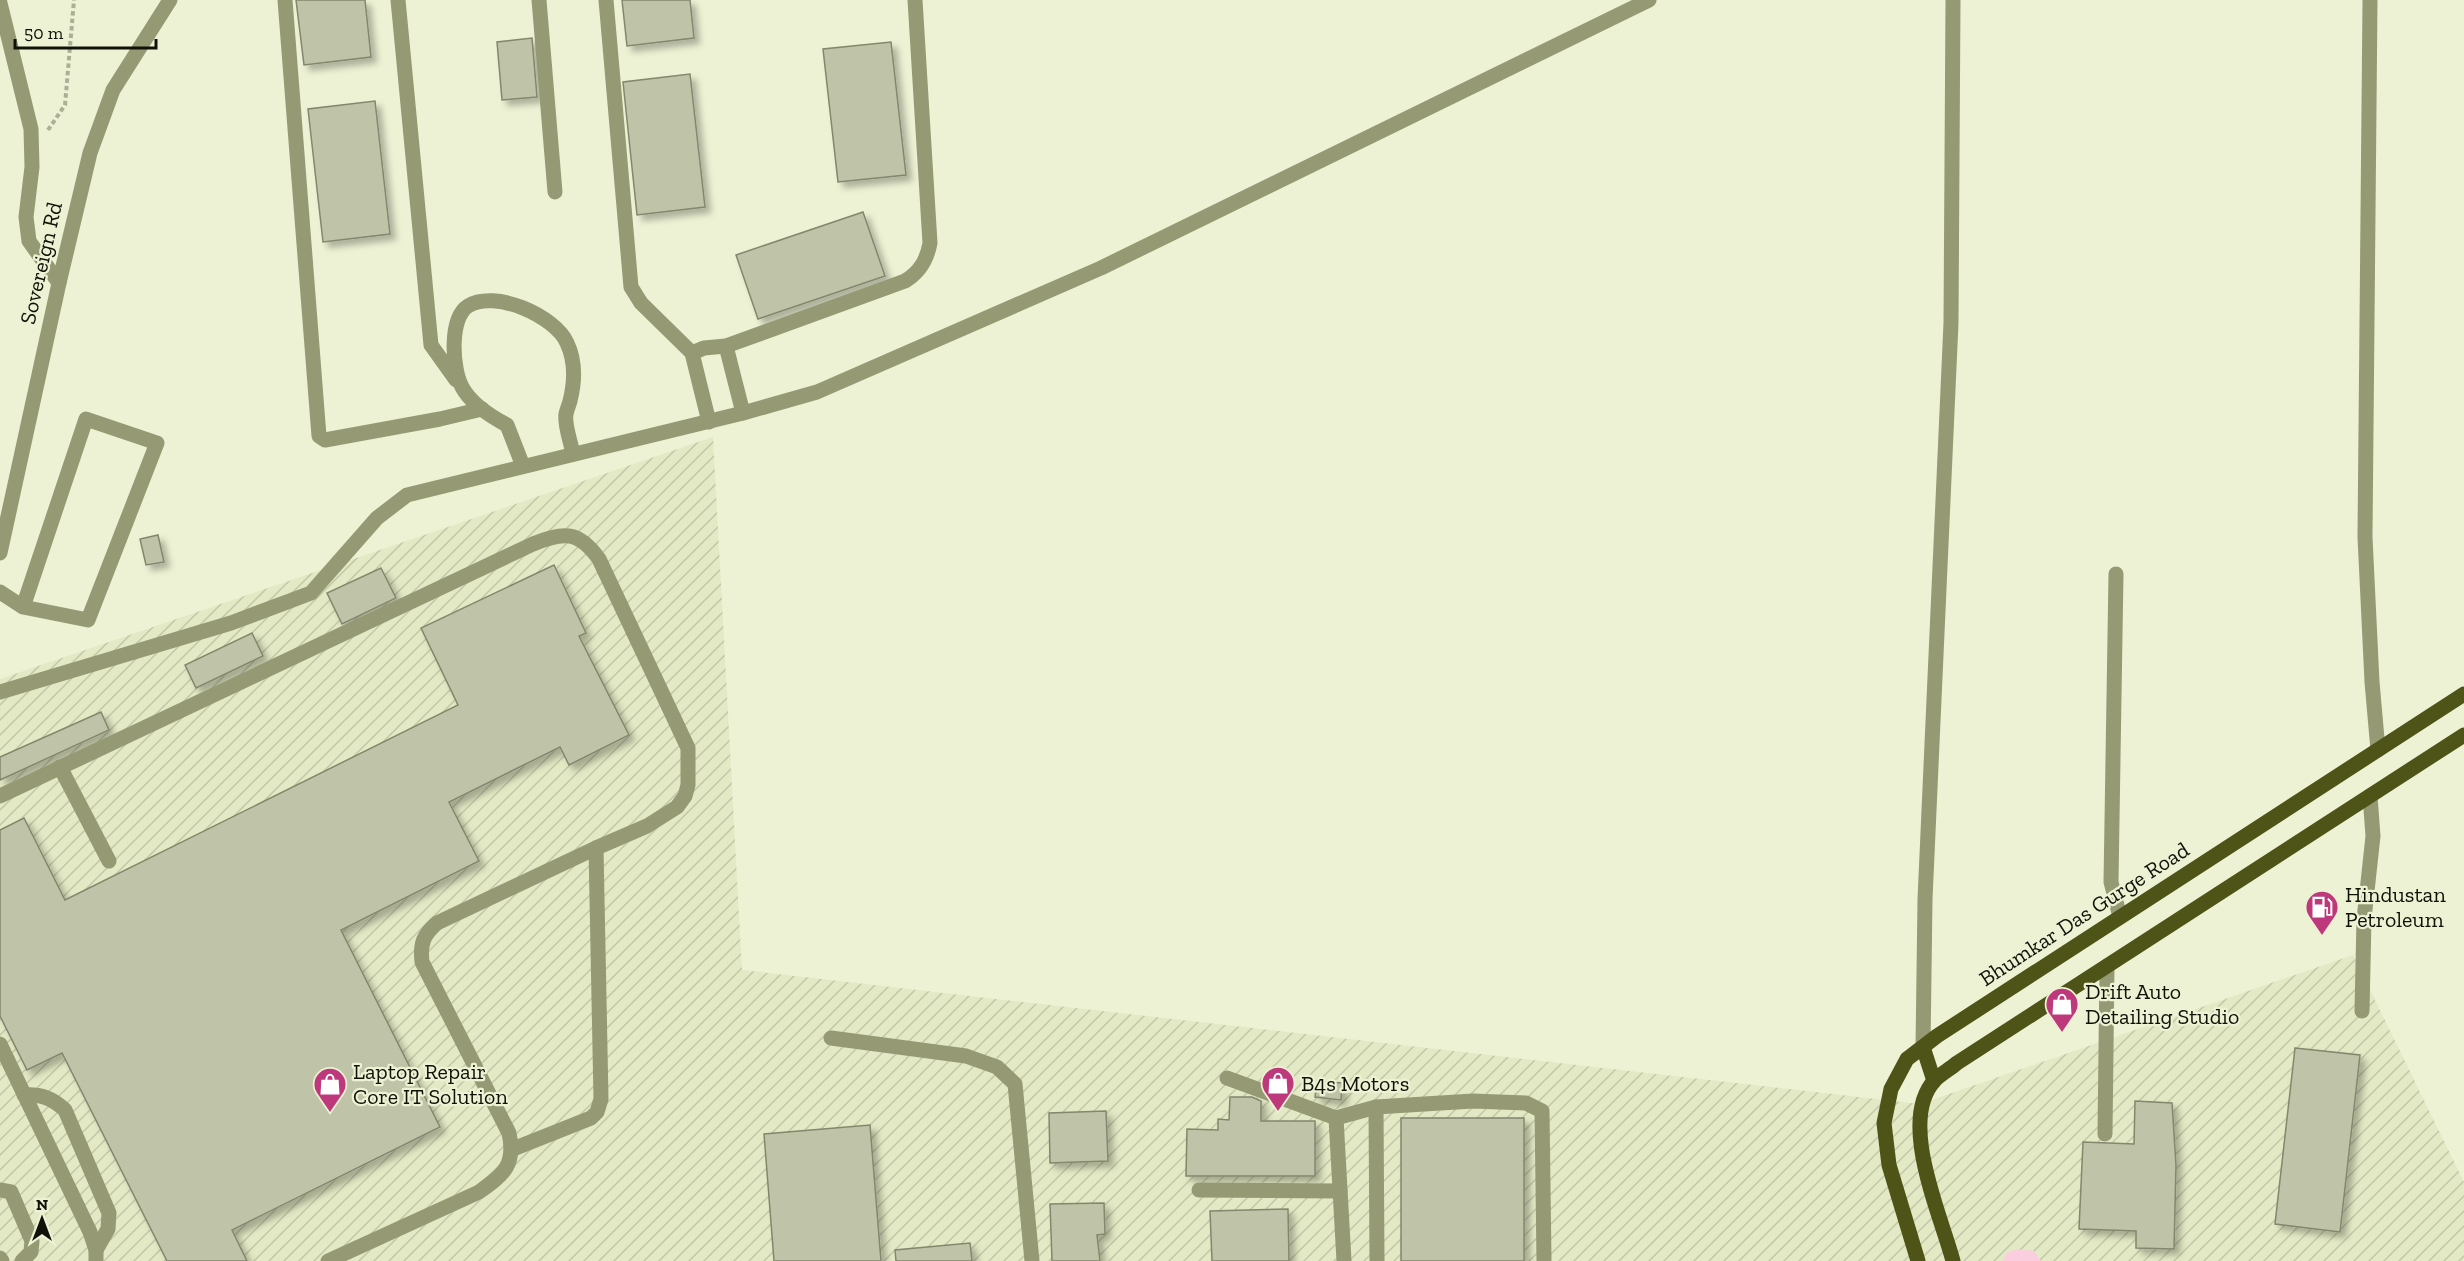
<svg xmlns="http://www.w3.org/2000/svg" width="2464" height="1261" font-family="'Zilla Slab',serif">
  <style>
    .industrial { fill: url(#industrial-furrows) }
    .pitch { fill: #facedf }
    .building { fill: #bfc3a7; stroke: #83876d; stroke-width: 1.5; filter: url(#shadow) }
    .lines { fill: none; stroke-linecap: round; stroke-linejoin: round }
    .path { stroke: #abaf97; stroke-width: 4; stroke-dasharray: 4.5 3; stroke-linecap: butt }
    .minor { stroke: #959a74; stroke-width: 15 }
    .major { stroke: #4e5318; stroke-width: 15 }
    .labels { text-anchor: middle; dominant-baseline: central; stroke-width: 4.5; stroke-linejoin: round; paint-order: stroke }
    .street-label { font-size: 22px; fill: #101208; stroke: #edf2d4 }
    .poi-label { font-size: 22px; fill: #101208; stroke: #edf2d4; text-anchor: start }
  </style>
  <defs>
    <pattern id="industrial-furrows" width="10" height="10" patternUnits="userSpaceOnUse" patternTransform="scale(1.5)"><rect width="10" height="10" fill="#e3e9c4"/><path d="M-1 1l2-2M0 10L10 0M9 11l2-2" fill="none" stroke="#c2c7a7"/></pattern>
    <filter id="shadow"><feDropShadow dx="5.5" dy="5.5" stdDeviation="3" flood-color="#0004"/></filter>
  </defs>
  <rect width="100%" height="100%" fill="#edf2d4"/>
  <polygon class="industrial" points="713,437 742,970 1920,1104 2353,955 2464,1182 2464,1261 0,1261 0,679"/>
  <polygon class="pitch" points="2018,1249 2034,1251 2041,1261 2002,1261 2008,1252"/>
  <g class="building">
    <polygon points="296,0 365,0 371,57 304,65"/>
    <polygon points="622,0 690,0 694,38 627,46"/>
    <polygon points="532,38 537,97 502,100 497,42"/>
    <polygon points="891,42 906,175 838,182 823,49"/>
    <polygon points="690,74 705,207 637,215 623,82"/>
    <polygon points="375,101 390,234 323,242 308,109"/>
    <polygon points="863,212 885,276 758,319 736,255"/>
    <polygon points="158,535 164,562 146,565 140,539"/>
    <polygon points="554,565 586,633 579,636 629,735 569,765 560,747 449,802 479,861 341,930 440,1127 232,1230 247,1261 167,1261 62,1053 27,1070 0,1016 0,830 24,818 65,900 458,705 421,628"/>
    <polygon points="381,568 396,598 342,624 327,593"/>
    <polygon points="252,633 263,656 196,688 185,665"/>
    <polygon points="101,712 109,730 0,780 0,757"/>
    <polygon points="2295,1048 2360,1055 2340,1232 2275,1224"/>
    <polygon points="1317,1081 1342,1083 1341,1100 1315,1097"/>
    <polygon points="1230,1097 1252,1097 1261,1101 1261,1121 1315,1121 1315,1176 1186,1176 1187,1129 1218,1130 1218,1119 1229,1120"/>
    <polygon points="2135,1101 2172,1103 2176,1165 2174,1249 2136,1248 2136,1231 2079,1229 2083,1142 2134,1144"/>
    <polygon points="1106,1111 1108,1161 1050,1163 1049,1113"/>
    <rect x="1401" y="1118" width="123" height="143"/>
    <polygon points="870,1125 881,1261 774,1261 764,1134"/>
    <polygon points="1104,1203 1105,1234 1097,1235 1100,1261 1052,1261 1050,1204"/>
    <polygon points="1288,1209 1289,1261 1212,1261 1210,1211"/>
    <polygon points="970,1243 972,1261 896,1261 895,1250"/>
  </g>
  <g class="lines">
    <polyline class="path" points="48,130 65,105 74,0"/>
    <g class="minor">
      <polyline points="285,0 319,436 325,440 440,419 482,409"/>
      <polyline points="398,0 431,345 456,380"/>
      <polyline points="539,0 555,192"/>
      <path d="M 606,0 L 631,287 L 641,303 L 692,353 L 704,348 L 726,346 L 905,281 C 920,272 927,260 930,243 L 915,0"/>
      <polyline points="2370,0 2365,537 2372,682 2378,750"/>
      <polyline points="0,3 31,129 32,167 26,217 29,241 59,283"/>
      <polyline points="726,346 743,413"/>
      <polyline points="692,353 709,422"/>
      <path d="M 523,466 L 507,425 C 490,416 471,404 462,387 C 452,369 449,318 468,306 C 495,289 555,316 567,343 C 576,362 575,381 570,401 C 569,405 567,409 566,414 C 564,425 571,442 573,454"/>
      <polyline points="0,553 59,283 90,153 113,90 170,0"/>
      <polyline points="2116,574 2111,882 2120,917"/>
      <polyline points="0,592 23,607 88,620 157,443 86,419 23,607"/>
      <polyline points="0,692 231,623 311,593 377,518 407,495 743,413 817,392 1101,268 1649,0"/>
      <polyline points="60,767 109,861"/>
      <path d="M 0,796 L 533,544 C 564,531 579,531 599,559 L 688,748 L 688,785 L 685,796 L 677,807 L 647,826 L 596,848 L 437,923 C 423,935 420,944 422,962 L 509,1133 C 516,1165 504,1174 479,1192 L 328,1261"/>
      <polyline points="2362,1011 2364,919 2373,836 2370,796"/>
      <polyline points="831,1038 966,1056 997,1067 1015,1084 1032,1261"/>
      <polyline points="0,1044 90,1232 96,1250 96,1261"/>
      <polyline points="1923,1047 1925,899 1951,323 1953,0"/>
      <polyline points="1227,1078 1336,1118 1344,1261"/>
      <path d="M 24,1095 C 41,1094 52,1098 65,1110 L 109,1213 L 108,1229 L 96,1250"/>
      <polyline points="1376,1107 1377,1261"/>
      <polyline points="1336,1118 1376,1107 1473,1101 1526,1103 1542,1111 1544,1261"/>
      <polyline points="2105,1134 2107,966"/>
      <polyline points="513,1149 591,1118 597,1112 601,1099 596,848"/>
      <polyline points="0,1190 11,1192 32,1241 31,1252 22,1261"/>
      <polyline points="1199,1190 1340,1191"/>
      <polyline points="0,1258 2,1261"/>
    </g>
    <g class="major">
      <polyline points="1923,1047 1934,1081"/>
      <polyline points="1918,1261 1889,1165 1884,1123 1891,1089 1907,1059 1937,1036 2464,694"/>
      <path d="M 1953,1261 C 1941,1215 1897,1120 1935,1080 C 1941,1074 1950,1069 1957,1063 L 2464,735"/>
    </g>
  </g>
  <defs>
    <symbol id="fuel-pin" viewBox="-11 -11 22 30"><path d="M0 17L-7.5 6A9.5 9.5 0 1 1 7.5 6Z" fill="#be397c" stroke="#edf2d4"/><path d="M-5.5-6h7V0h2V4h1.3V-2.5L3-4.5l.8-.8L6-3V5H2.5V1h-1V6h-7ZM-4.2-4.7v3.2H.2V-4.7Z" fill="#fff"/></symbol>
    <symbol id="shop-pin" viewBox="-11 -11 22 30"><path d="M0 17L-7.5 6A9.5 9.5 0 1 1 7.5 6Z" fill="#be397c" stroke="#edf2d4"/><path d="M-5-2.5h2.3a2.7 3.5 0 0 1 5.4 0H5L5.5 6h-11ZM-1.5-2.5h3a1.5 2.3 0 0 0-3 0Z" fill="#fff"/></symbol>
  </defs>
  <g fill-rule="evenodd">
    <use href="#fuel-pin" x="2303" y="888" width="38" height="52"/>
    <use href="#shop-pin" x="2043" y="985" width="38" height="52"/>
    <use href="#shop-pin" x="1259" y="1064" width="38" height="52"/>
    <use href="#shop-pin" x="311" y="1065" width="38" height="52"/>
  </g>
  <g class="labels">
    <g class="street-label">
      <text transform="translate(41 263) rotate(-77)">Sovereign Rd</text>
      <text transform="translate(2084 914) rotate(-33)">Bhumkar Das Gurge Road</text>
    </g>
    <g class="poi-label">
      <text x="2345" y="894">Hindustan<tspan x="2345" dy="25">Petroleum</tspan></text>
      <text x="2085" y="991">Drift Auto<tspan x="2085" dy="25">Detailing Studio</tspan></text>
      <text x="353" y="1071">Laptop Repair<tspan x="353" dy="25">Core IT Solution</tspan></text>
      <text x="1301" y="1083">B4s Motors</text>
    </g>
  </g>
  <g transform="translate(42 1219)" stroke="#edf2d4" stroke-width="4.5" paint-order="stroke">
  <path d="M0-4.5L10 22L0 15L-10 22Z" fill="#101208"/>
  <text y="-9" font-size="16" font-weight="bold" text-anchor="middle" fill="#101208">N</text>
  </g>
  <path d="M15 39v9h141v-9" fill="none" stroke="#101208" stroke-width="3"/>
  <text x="24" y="39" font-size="18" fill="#101208" stroke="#edf2d4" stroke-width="4.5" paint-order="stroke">50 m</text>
</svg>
